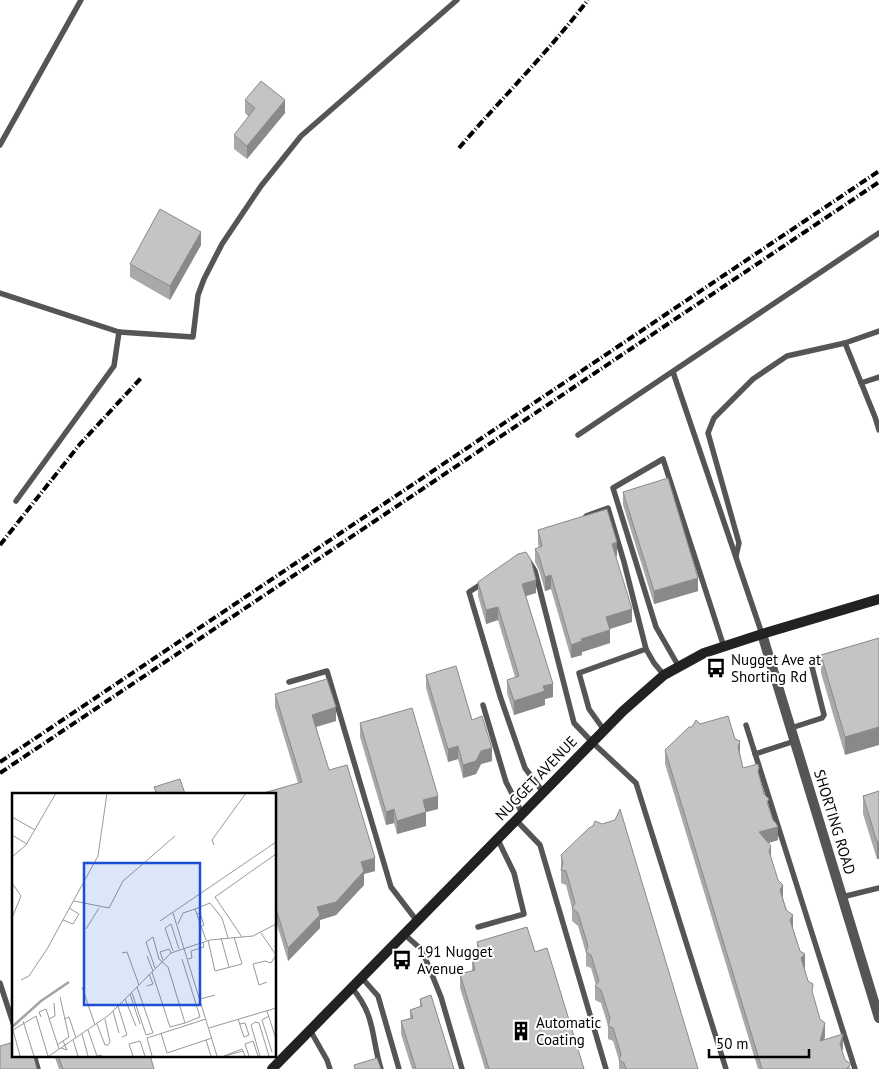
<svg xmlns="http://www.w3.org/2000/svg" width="879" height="1069" font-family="'PT Sans',sans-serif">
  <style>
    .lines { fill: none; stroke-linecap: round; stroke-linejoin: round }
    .lane { stroke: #555; stroke-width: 5.5 }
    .street { stroke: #555; stroke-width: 10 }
    .secondary { stroke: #222; stroke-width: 10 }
    .rail { stroke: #000; stroke-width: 4; stroke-dasharray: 8 2.5 1 2.5; stroke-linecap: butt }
    .wall { fill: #a9a9a9 }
    .shaded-wall { fill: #898989 }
    .building { fill: #c4c4c4; stroke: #898989 }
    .labels { text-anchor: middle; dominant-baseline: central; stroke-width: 4; stroke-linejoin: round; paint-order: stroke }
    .poi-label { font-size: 15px; fill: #000; stroke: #fff; text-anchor: start }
    .street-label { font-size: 15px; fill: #000; stroke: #fff }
    .inset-river { fill: none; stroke: #a3a3a3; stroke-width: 2.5 }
    .inset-road { fill: none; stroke: #999; stroke-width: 1 }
    .view { fill: #1d4ed8; fill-opacity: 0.15; stroke: #1d4ed8; stroke-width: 2.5 }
    .inset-edge { fill: none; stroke: #000; stroke-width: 2.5 }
  </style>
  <rect width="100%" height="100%" fill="#fff"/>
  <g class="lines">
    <g class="lane">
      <polyline points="0,145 81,0"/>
      <polyline points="0,293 119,332 193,337 198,295 204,279 222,244 261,186 301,136 457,0"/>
      <polyline points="879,331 845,343 875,417 879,430"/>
      <polyline points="673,372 762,634"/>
      <polyline points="861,383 879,377"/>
      <polyline points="578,435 879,233"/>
      <polyline points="16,501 114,366 119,332"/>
      <polyline points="586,516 608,508 624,562 646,649"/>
      <polyline points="736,556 739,543 708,433 714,418 753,379 787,356 845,343"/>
      <polyline points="530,563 535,571 574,723 592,742 636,783 726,1069"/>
      <polyline points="483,583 469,592 500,696 525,768 543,792"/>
      <polyline points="679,667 656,627 613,488 663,459 724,647"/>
      <polyline points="289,682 327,671 391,887 417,921"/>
      <polyline points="483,705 506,782 522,813"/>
      <polyline points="746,725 855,1069"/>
      <polyline points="791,728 822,718 824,715 812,667 816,662 826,659"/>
      <polyline points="604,730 589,709 579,673 646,649 654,663 664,675"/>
      <polyline points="755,754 795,741"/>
      <polyline points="515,819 540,845 606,1069"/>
      <polyline points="842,897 879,888"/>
      <polyline points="478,927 524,914 514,873 498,840"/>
      <polyline points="404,934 422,950 441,997 462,1069"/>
      <polyline points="362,978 378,996 399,1069"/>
      <polyline points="0,983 14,1026"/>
      <path d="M 352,988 C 376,1016 371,1037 381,1069"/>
      <polyline points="310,1030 327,1060 330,1069"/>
      <polyline points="34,1055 38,1069"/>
    </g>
    <polyline class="street" points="762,634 879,1018"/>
    <polyline class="secondary" points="272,1069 623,711 664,675 704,653 762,634 879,599"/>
    <g class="rail">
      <path d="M 459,148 C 502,98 548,52 588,0"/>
      <polyline points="0,545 80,444 141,378"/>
      <polyline points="0,762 879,171"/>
      <polyline points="0,773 879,182"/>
    </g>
  </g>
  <g class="wall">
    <polygon points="245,100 285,113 247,159 234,149 234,135 249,117 245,113"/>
    <polygon points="201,245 170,300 130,277 130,264"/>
    <polygon points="623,492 698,591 654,604 623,505"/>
    <polygon points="538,530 617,556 615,556 632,622 610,629 610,643 582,652 582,655 571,658 551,589 545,591 539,570 535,562 535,549 539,548 538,544"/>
    <polygon points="478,582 536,593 526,596 553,697 545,699 545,705 514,715 507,693 507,680 515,677 498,620 486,624 478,596"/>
    <polygon points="879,638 845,755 821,673 821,655"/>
    <polygon points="426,675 472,720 492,761 481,764 476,774 463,778 458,759 448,762 426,688"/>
    <polygon points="275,694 336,721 316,727 329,770 375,871 364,874 364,885 336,915 320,920 320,928 288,961 275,918 275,794 298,783 275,707"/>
    <polygon points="360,723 438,809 426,812 426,826 397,834 394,823 386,825 360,737"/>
    <polygon points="735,739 740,754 740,755 743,768 759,776 769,808 778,840 768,843 771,858 783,898 805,967 804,968 825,1036 824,1040 843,1048 842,1051 845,1060 851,1069 758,1069 665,764 665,750"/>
    <polygon points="879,791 877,859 863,814 863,796"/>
    <polygon points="561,855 698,1069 619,1069 619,1060 613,1041 608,1039 608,1026 601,1003 595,1000 595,986 596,985 591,968 586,966 586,953 578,926 572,921 572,908 566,885 561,883"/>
    <polygon points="477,942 535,952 584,1069 485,1069 460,988 460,974 472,971 472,958 477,956"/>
    <polygon points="420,999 454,1069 412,1069 401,1034 401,1021 410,1018 410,1010 420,1007"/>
    <polygon points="54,1055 150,1055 154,1069 59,1069"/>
  </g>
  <g class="shaded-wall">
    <polygon points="285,100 285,113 247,159 247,146"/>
    <polygon points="201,232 201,245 170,300 170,286"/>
    <polygon points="617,542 617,556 612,558 612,544"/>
    <polygon points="551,575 551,589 545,591 545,577"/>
    <polygon points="698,578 698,591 654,604 654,591"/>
    <polygon points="536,580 536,593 522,597 522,584"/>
    <polygon points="498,607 498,620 486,624 486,610"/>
    <polygon points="632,609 632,622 606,630 606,617"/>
    <polygon points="610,630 610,643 582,652 582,655 571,658 571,645 581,639"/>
    <polygon points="553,684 553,697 545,699 545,705 514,715 514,701 543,686"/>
    <polygon points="336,707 336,721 312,728 312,715"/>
    <polygon points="879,727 879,745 845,755 845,737"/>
    <polygon points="740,741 740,754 738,761 738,747"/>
    <polygon points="458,746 458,759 448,762 448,749"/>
    <polygon points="492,748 492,761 481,764 476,774 463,778 463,765 481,751"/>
    <polygon points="438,796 438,809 426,812 426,826 397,834 397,821 423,800"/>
    <polygon points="394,809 394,823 386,825 386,812"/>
    <polygon points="778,827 778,840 759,846 759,832"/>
    <polygon points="879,841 879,859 877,859 877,842"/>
    <polygon points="771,846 771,859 769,851"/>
    <polygon points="375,858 375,871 364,874 364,885 336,915 320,920 320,928 288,961 288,948 317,907 361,862"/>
    <polygon points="783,885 783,898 780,890"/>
    <polygon points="793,915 793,929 790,920"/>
    <polygon points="805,954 805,967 801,971 801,958"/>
    <polygon points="825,1023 825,1036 820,1055 820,1041"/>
    <polygon points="843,1034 843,1048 840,1057 840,1044"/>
    <polygon points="179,1055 188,1055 179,1058"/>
  </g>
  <g class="building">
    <polygon points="261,81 285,100 247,146 234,135 255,108 245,100"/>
    <polygon points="160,209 201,232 170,286 130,264"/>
    <polygon points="668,478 698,578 654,591 623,492"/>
    <polygon points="607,509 617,542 612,544 632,609 606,617 610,630 581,639 582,641 571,645 551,575 545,577 539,556 535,549 542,546 538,530"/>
    <polygon points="526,552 531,560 536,580 522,584 553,684 543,686 545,691 514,701 507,680 519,676 498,607 486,610 478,582 518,554"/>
    <polygon points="879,638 879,727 845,737 821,655"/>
    <polygon points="456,666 472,720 482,716 492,748 481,751 476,761 463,765 458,746 448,749 426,675"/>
    <polygon points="327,679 336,707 312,715 329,770 347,765 375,858 361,862 364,871 336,902 317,907 320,915 288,948 275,905 275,794 260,794 302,782 275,694"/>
    <polygon points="412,708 438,796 423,800 426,812 397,821 394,809 386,812 360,723"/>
    <polygon points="728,716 735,739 740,741 738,747 743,768 758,764 759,768 758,771 764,794 769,799 767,802 773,820 776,823 778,827 759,832 771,846 769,851 778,880 783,885 780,890 786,910 793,915 790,920 800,951 805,954 801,958 808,981 813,984 812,991 820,1019 825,1023 820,1041 843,1034 840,1044 845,1060 851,1064 847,1068 848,1069 762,1069 665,750 689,727 692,727 696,720 700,724"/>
    <polygon points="180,779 185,794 148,794 156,792 154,787"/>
    <polygon points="879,791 879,841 877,842 863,796"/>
    <polygon points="620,809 698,1069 626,1069 624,1063 619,1060 621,1054 613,1028 608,1026 610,1018 601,990 595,986 599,981 591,955 586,952 588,946 578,913 572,908 575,903 566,871 561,870 563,863 561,855 589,828 593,826 595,821 602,824 615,820"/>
    <polygon points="527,927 535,952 547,948 584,1069 489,1069 460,974 475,970 472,958 481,955 477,942"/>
    <polygon points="431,995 454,1069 416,1069 401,1021 413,1018 410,1010 422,1006 420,999"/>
    <polygon points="14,1042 14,1055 33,1055 37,1069 0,1069 0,1046"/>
    <polygon points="58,1055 150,1055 154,1069 63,1069"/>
    <polygon points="377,1058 381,1069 355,1069 354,1065"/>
  </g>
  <defs>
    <symbol id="bus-bare" viewBox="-9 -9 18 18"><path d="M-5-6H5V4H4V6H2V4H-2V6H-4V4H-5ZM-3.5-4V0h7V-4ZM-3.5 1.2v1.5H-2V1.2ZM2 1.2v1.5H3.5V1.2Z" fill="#000" stroke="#fff" stroke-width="2.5" paint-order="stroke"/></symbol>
    <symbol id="building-bare" viewBox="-9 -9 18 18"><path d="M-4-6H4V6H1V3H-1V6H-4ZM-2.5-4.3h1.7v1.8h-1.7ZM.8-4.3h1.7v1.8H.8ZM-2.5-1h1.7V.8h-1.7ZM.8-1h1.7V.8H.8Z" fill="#000" stroke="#fff" stroke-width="2.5" paint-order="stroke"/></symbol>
  </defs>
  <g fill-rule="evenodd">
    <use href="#bus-bare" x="702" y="654" width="28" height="28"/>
    <use href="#bus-bare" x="388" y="946" width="28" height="28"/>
    <use href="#building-bare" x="507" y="1017" width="28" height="28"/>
  </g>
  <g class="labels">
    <g class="poi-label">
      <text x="731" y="659">Nugget Ave at<tspan x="731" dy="17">Shorting Rd</tspan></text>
      <text x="417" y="951">191 Nugget<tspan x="417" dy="17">Avenue</tspan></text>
      <text x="536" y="1022">Automatic<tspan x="536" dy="17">Coating</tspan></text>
    </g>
    <g class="street-label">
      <text transform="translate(536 778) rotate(-46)">NUGGET AVENUE</text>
      <text transform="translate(835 822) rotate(73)">SHORTING ROAD</text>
    </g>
  </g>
  <g transform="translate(12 793)">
    <rect width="264" height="264" fill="#fff"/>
    <path class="inset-river" d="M 0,234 L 29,208 L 57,189"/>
    <path class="inset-road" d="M 0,24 L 23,37M 0,42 L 15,51M 202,52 L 200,47 L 234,0M 0,64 L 14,52 L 44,0M 0,90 L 9,103 L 0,125M 62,108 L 97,115 L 111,88 L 163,43M 161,120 L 205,263M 185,121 L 188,120 L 192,132 L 190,133M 51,127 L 61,131 L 67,121 L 57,115M 148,128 L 264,49M 166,131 L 171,120 L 183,116M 74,136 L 87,115M 249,140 L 264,162 L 259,170 L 253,168 L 241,171 L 247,192 L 255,189M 230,144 L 203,104 L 264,61M 209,145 L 217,174M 194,147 L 183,116 L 198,110 L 210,125 L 216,145M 196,147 L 203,178 L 230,171 L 222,144M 161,158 L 153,135 L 159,131 L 167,156M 110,160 L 115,159 L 127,192M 135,163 L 141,178M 170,166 L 188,224M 176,166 L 180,165 L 179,158 L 192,154 L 191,149M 151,167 L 148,159 L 157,156 L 159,160M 140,179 L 158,234 L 173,230 L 156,174 L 147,166 L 141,144 L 134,149 L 143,175M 9,187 L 17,183 L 35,156 L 86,63 L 95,0M 135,193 L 141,191 L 137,181M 70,194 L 83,232M 120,200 L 134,242 L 141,240 L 125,194M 118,201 L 128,231M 113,206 L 124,233M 188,206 L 203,202M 106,213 L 115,242 L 110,244M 101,218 L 107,240M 255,218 L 264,246M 257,223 L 250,227 L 260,259M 29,224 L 27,219 L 34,216 L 47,256M 37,226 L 43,223 L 42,210M 52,226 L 57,224 L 64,245M 226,226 L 232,244 L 237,242 L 233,230 L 228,231M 11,228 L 22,263M 173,230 L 188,224M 85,231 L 93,252 L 96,252 L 98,249 L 93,226M 197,235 L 264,215M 76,237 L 85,263 L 90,262M 149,240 L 155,260 L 200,245M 70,241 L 76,263M 61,247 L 66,263M 194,247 L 199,263M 45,252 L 57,244 L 48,204M 49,255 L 55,257 L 51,248M 8,263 L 1,237 L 24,223 L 36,263M 37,263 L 97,222 L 159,160 L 198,147 L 241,143 L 264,131M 121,263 L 117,251 L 128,248 L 133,263M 140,263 L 135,245 L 194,226M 212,263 L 230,256 L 231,258M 213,263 L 231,258 L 233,263M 237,263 L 233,251 L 241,248 L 246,263M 248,263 L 239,232 L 243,229 L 247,230 L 257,263"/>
    <path class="view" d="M 72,70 L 188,70 L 188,212 L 72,212 Z"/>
    <rect width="264" height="264" class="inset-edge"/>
  </g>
  <path d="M709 1049v8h100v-8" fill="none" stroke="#000000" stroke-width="2.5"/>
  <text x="716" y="1049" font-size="15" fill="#000000" stroke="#ffffff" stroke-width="4" paint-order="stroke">50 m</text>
</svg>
